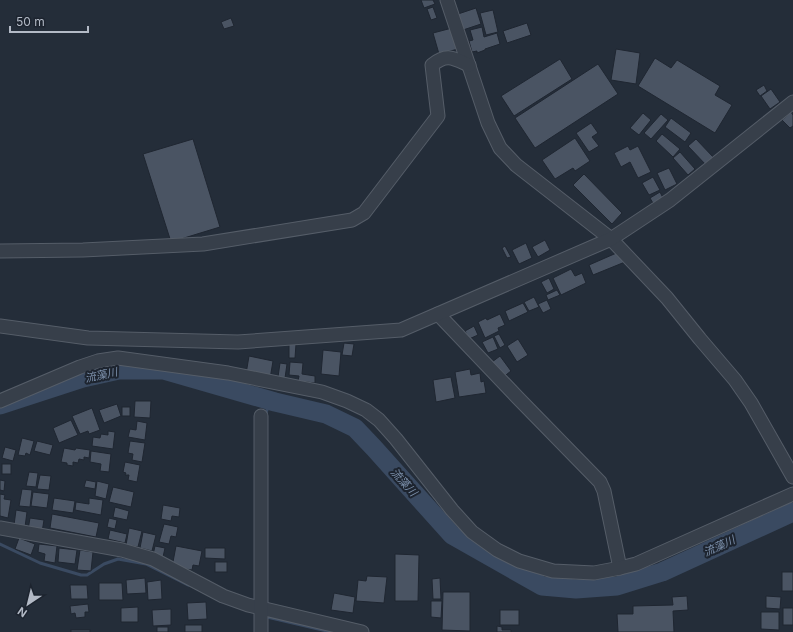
<svg xmlns="http://www.w3.org/2000/svg" width="793" height="632" font-family="Inter,'Noto Sans JP',sans-serif">
  <style>
    .lines { fill: none; stroke-linecap: round; stroke-linejoin: round }
    .stream { stroke: #3a4a61; stroke-width: 3 }
    .river { stroke: #3a4a61; stroke-width: 19 }
    .building { fill: #4a5463; stroke: #1f2631 }
    .minor-casing { stroke: #555d68; stroke-width: 15 }
    .minor { stroke: #373f4a; stroke-width: 13 }
    .labels { text-anchor: middle; dominant-baseline: central; stroke-width: 4; stroke-linejoin: round; paint-order: stroke }
    .water-label { font-size: 11px; font-style: italic; fill: #7c90ab; stroke: #1d242f }
  </style>
  <rect width="100%" height="100%" fill="#242d39"/>
  <g class="lines">
    <g class="stream">
      <polyline points="266,413 268,407 275,402"/>
      <polyline points="0,544 40,563 81,575 87,575 104,564 118,559 146,564 188,585"/>
      <polyline points="267,617 331,632"/>
    </g>
    <polyline class="river" points="0,405 83,378 119,370 164,370 275,402 326,414 355,428 374,448 452,535 542,586 576,589 617,586 662,572 793,512"/>
  </g>
  <g class="building">
    <polygon points="421,0 433,0 435,4 424,8"/>
    <polygon points="433,7 437,18 431,20 427,9"/>
    <polygon points="476,8 481,24 463,30 458,14"/>
    <polygon points="493,10 498,32 486,35 480,13"/>
    <polygon points="231,18 234,26 224,29 221,22"/>
    <polygon points="527,23 531,35 507,43 503,31"/>
    <polygon points="482,27 484,37 497,33 500,44 485,49 485,50 477,53 477,51 472,52 469,41 473,40 470,30"/>
    <polygon points="452,28 458,49 439,54 433,33"/>
    <polygon points="616,49 640,53 636,84 611,80"/>
    <polygon points="655,58 671,68 677,60 720,86 715,95 732,105 715,133 638,86"/>
    <polygon points="560,59 572,79 514,116 501,96"/>
    <polygon points="598,64 618,94 535,148 515,118"/>
    <polygon points="764,85 767,91 760,96 756,90"/>
    <polygon points="771,89 780,102 770,109 761,96"/>
    <polygon points="791,112 793,115 793,126 790,128 782,120"/>
    <polygon points="643,113 651,120 639,135 630,128"/>
    <polygon points="661,114 668,120 651,139 644,133"/>
    <polygon points="671,118 691,133 685,142 665,127"/>
    <polygon points="591,123 598,133 592,137 599,146 589,152 576,133"/>
    <polygon points="662,134 680,149 673,157 656,141"/>
    <polygon points="575,138 590,161 575,171 573,168 555,179 542,160"/>
    <polygon points="193,139 220,227 171,242 143,154"/>
    <polygon points="696,139 714,158 706,165 688,146"/>
    <polygon points="628,146 630,150 638,146 651,172 638,178 630,162 621,167 614,153"/>
    <polygon points="680,152 695,169 688,175 673,158"/>
    <polygon points="669,168 677,184 665,190 657,173"/>
    <polygon points="584,174 622,213 612,224 573,185"/>
    <polygon points="653,177 660,190 649,195 642,183"/>
    <polygon points="660,192 664,200 654,205 650,198"/>
    <polygon points="545,240 550,250 538,257 532,247"/>
    <polygon points="526,243 532,258 519,264 512,250"/>
    <polygon points="505,246 511,257 507,258 502,248"/>
    <polygon points="621,251 625,262 593,275 589,265"/>
    <polygon points="571,269 575,276 582,273 586,283 561,295 553,278"/>
    <polygon points="549,278 554,289 547,293 541,282"/>
    <polygon points="557,290 560,295 548,300 546,295"/>
    <polygon points="534,297 539,307 529,311 524,302"/>
    <polygon points="547,300 551,309 543,313 538,304"/>
    <polygon points="523,303 528,312 509,321 505,311"/>
    <polygon points="500,314 505,325 498,328 499,331 485,338 478,322 486,318 487,320"/>
    <polygon points="474,326 478,335 469,339 465,331"/>
    <polygon points="499,334 505,345 500,348 494,336"/>
    <polygon points="493,337 498,349 488,353 482,342"/>
    <polygon points="518,339 528,355 517,362 507,346"/>
    <polygon points="344,343 354,344 352,356 342,355"/>
    <polygon points="289,344 296,344 295,358 289,358"/>
    <polygon points="323,350 341,352 339,376 321,374"/>
    <polygon points="249,356 273,361 270,379 246,374"/>
    <polygon points="500,356 511,371 502,378 492,362"/>
    <polygon points="290,362 303,363 302,374 315,376 315,383 298,381 299,376 289,375"/>
    <polygon points="280,363 287,364 285,378 278,377"/>
    <polygon points="470,369 471,375 480,373 481,382 484,381 486,393 459,397 455,372"/>
    <polygon points="451,377 455,398 436,402 433,380"/>
    <polygon points="135,401 151,401 150,418 134,417"/>
    <polygon points="117,404 121,416 104,423 99,410"/>
    <rect x="122" y="407" width="8" height="9"/>
    <polygon points="92,408 100,430 89,434 88,431 80,434 72,416"/>
    <polygon points="71,420 78,435 59,443 53,428"/>
    <polygon points="137,421 147,423 145,440 128,437 130,429 136,430"/>
    <polygon points="108,431 115,432 113,449 92,446 93,437 100,438 101,434 108,435"/>
    <polygon points="22,438 34,441 30,455 26,453 25,456 18,455"/>
    <polygon points="37,441 53,445 50,455 34,451"/>
    <polygon points="130,441 145,443 142,462 132,460 133,454 128,453"/>
    <polygon points="5,447 16,450 13,461 2,458"/>
    <polygon points="64,448 75,450 76,448 90,450 89,458 84,457 84,460 79,459 78,463 73,462 73,466 67,465 67,463 61,462"/>
    <polygon points="91,451 111,454 109,472 100,471 101,464 90,462"/>
    <polygon points="125,462 140,465 137,482 128,480 129,475 125,475 126,473 123,472"/>
    <rect x="2" y="464" width="9" height="10"/>
    <polygon points="29,472 38,473 36,487 26,486"/>
    <polygon points="40,475 51,476 49,490 37,489"/>
    <polygon points="0,480 5,481 4,491 0,490"/>
    <polygon points="86,480 96,482 95,489 84,487"/>
    <polygon points="97,481 109,484 106,499 95,496"/>
    <polygon points="113,487 134,492 131,507 109,502"/>
    <polygon points="22,489 32,490 30,507 19,506"/>
    <polygon points="33,492 49,494 47,508 31,506"/>
    <polygon points="0,494 5,495 4,499 11,500 8,518 0,516"/>
    <polygon points="54,498 75,501 73,513 52,510"/>
    <polygon points="89,498 103,500 101,515 75,510 76,502 89,504"/>
    <polygon points="163,505 180,508 179,517 172,516 171,521 161,519"/>
    <polygon points="115,507 129,511 127,520 113,517"/>
    <polygon points="16,510 27,512 25,527 14,525"/>
    <polygon points="52,514 99,523 96,537 50,528"/>
    <polygon points="30,518 44,520 42,532 28,530"/>
    <polygon points="109,518 117,520 115,529 107,527"/>
    <polygon points="164,524 178,527 176,537 171,536 169,544 159,542"/>
    <polygon points="129,528 142,531 138,547 126,545"/>
    <polygon points="110,530 127,534 125,543 108,539"/>
    <polygon points="143,532 156,535 152,551 140,548"/>
    <polygon points="19,538 35,544 31,555 15,549"/>
    <polygon points="39,544 57,546 55,563 44,561 45,554 38,552"/>
    <polygon points="155,546 165,548 163,557 153,555"/>
    <polygon points="176,546 202,551 199,566 193,565 192,570 172,567"/>
    <polygon points="59,548 77,550 75,564 58,562"/>
    <polygon points="205,548 225,548 225,559 205,558"/>
    <polygon points="80,550 93,552 91,571 77,570"/>
    <polygon points="395,554 419,555 418,601 395,601"/>
    <rect x="215" y="562" width="12" height="10"/>
    <rect x="782" y="572" width="11" height="19"/>
    <polygon points="367,576 387,577 384,603 356,601 358,580 366,581"/>
    <polygon points="145,578 146,593 127,594 126,580"/>
    <polygon points="440,578 441,599 433,599 432,579"/>
    <polygon points="161,580 162,599 148,600 147,582"/>
    <polygon points="99,583 122,583 123,600 99,600"/>
    <polygon points="70,585 87,585 88,599 71,599"/>
    <polygon points="443,592 470,592 470,631 442,630"/>
    <polygon points="334,593 355,597 353,613 331,610"/>
    <polygon points="687,596 688,610 673,611 674,632 618,632 617,614 633,614 633,606 673,605 672,597"/>
    <polygon points="766,596 781,597 780,609 766,608"/>
    <polygon points="431,601 442,601 441,618 431,617"/>
    <polygon points="206,602 207,619 188,620 187,603"/>
    <polygon points="88,604 89,612 85,612 85,617 76,618 75,613 71,614 70,606"/>
    <polygon points="138,607 138,622 121,622 121,608"/>
    <rect x="783" y="608" width="10" height="17"/>
    <polygon points="171,609 171,625 153,626 152,610"/>
    <rect x="500" y="610" width="19" height="15"/>
    <polygon points="761,612 779,612 779,630 761,629"/>
    <rect x="185" y="625" width="17" height="7"/>
    <polygon points="497,626 502,627 502,630 511,630 511,632 497,632"/>
    <rect x="157" y="627" width="11" height="5"/>
    <rect x="71" y="630" width="19" height="2"/>
  </g>
  <g class="lines">
    <defs>
      <g id="minor">
        <polyline points="447,0 488,123 500,148 516,165 611,239 667,298 700,339 735,380 751,403 793,477"/>
        <path d="M 0,251 L 83,250 L 203,244 L 352,220 L 364,213 L 438,116 L 432,65 C 447,53 453,58 469,65"/>
        <polyline points="438,314 518,398 600,482 604,491 620,568"/>
        <polyline points="0,326 88,338 238,342 401,330 611,239 670,200 793,102"/>
        <polyline points="0,401 80,367 98,361 118,358 228,373 322,392 347,401 366,410 379,420 396,439 452,510 472,532 497,550 519,561 553,571 594,573 620,568 636,564 793,494"/>
        <polyline points="0,528 122,550 153,559 223,596 248,605 362,632"/>
        <polyline points="261,632 261,416"/>
      </g>
    </defs>
    <use href="#minor" class="minor-casing"/>
    <use href="#minor" class="minor"/>
  </g>
  <g class="labels">
    <g class="water-label">
      <text transform="translate(101 375) rotate(-12)">流藻川</text>
      <text transform="translate(404 482) rotate(48)">流藻川</text>
      <text transform="translate(719 546) rotate(-25)">流藻川</text>
    </g>
  </g>
  <g transform="translate(28 604) rotate(215)" stroke="#1d242f" stroke-width="3" paint-order="stroke">
  <path d="M0-3L7 15L0 10L-7 15Z" fill="#b3bac6"/>
  <text y="-6" font-size="11" font-weight="bold" text-anchor="middle" fill="#b3bac6">N</text>
  </g>
  <path d="M10 26v6h78v-6" fill="none" stroke="#b3bac6" stroke-width="2"/>
  <text x="16" y="26" font-size="12" fill="#b3bac6" stroke="#1d242f" stroke-width="3" paint-order="stroke">50 m</text>
</svg>
